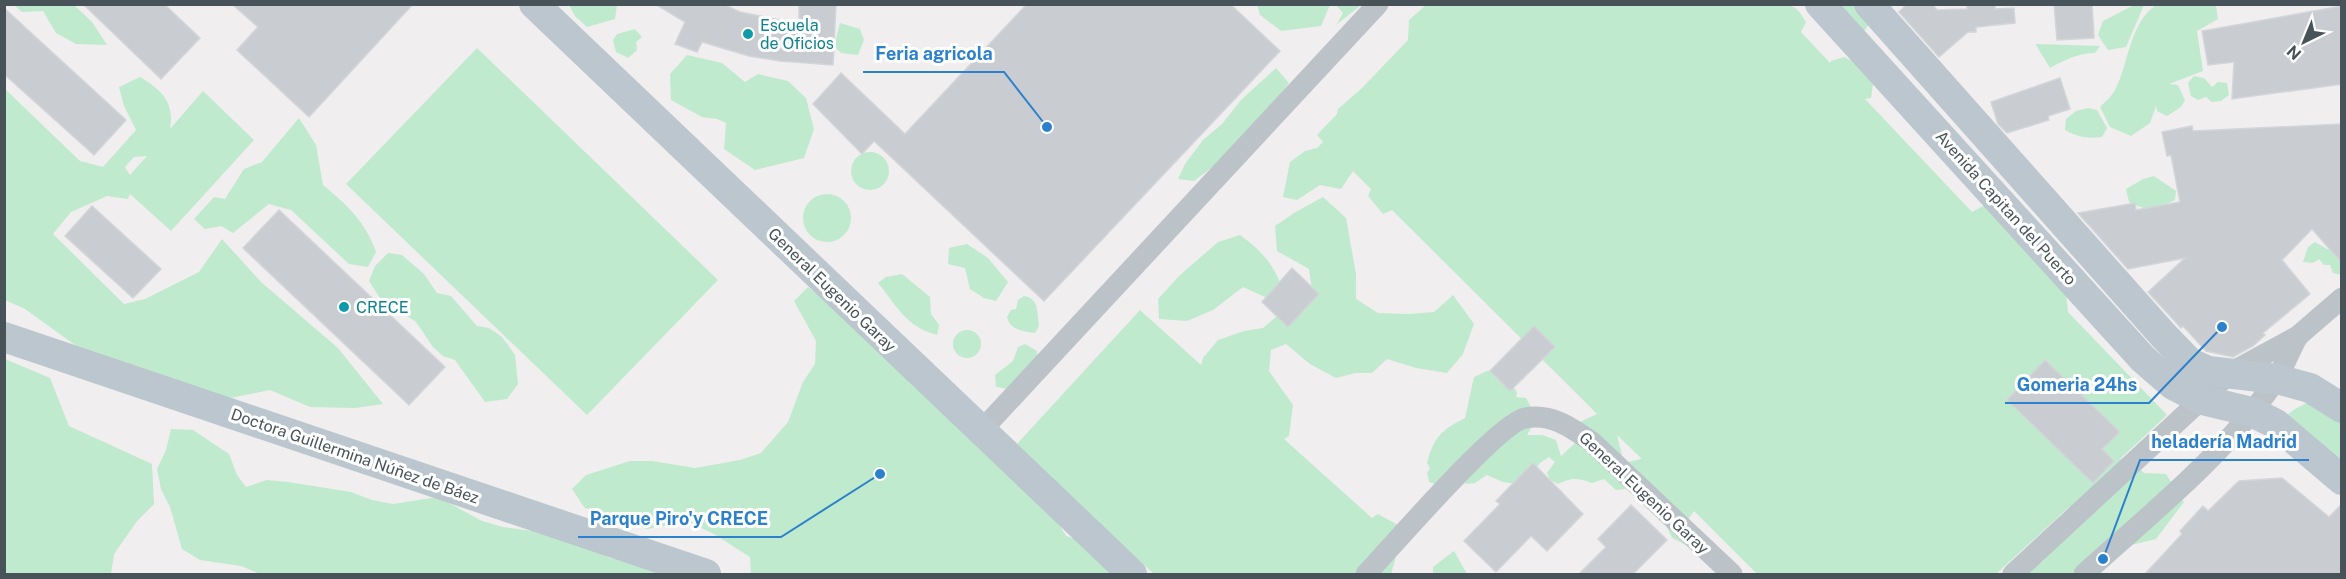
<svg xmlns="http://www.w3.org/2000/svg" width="2346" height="579" font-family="'Public Sans',sans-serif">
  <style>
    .green { fill: #c0eacd; fill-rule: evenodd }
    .building { fill: #c9ccd0; stroke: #d2d5d9; stroke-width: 1.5 }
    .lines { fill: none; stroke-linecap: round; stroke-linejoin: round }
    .street { stroke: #bbc3c9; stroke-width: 21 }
    .secondary { stroke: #bbc6ce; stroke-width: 30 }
    .culture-dot { fill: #0f9aa8; stroke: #fff; stroke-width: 2 }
    .labels { text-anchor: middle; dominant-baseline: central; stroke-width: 6; stroke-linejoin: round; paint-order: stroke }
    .culture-label { font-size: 16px; fill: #0d838f; stroke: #fff; text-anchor: start }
    .street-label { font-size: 16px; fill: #485359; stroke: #fff }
    .leader { fill: none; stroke: #2c81cc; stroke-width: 2 }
    .callout-dot { fill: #2c81cc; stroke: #fff; stroke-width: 2 }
    .callout-label { font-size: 18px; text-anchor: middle; font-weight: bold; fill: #2c81cc; stroke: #fff; stroke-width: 6; stroke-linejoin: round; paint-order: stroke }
  </style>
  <rect width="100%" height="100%" fill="#f0eeee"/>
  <g class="green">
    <path d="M 1774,4 C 1793,5 1795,4 1806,22 L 1801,32 L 1830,63 L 1831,61 L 1844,57 L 1860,65 L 1873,84 L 1871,98 L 1865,99 L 1972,212 L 1983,206 L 2002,208 L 2066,294 L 2068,312 L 2167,415 L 2120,459 L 2130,459 L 2144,473 L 2166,474 L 2184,502 L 2156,539 L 2098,553 L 2071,574 L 2007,574 L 2021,567 L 2042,562 L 2056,546 L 2069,507 L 1996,574 L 1757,574 L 1694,511 L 1687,521 L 1701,530 L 1688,546 L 1672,538 L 1661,515 L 1626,489 L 1616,490 L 1604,479 L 1592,483 C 1578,478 1572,477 1558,484 L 1550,480 L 1547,473 L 1555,462 L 1549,457 L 1540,463 L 1531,476 L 1517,484 L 1503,482 L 1487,475 L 1475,483 L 1466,484 L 1461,479 L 1451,490 L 1429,482 L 1427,472 L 1430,469 L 1427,463 C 1434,437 1441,430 1465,418 L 1474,377 L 1487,371 L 1507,374 L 1517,393 L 1516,397 L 1526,398 C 1534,412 1537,420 1527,435 L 1542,435 L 1556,440 L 1561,456 L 1575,443 L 1580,422 L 1597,414 L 1392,210 L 1383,214 L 1368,196 L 1371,189 L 1353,171 L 1341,189 L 1320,185 L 1297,200 L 1283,197 L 1290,162 L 1305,151 L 1317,148 L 1323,142 L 1317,135 L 1337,114 L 1338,109 L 1362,88 L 1408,40 L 1409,20 L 1426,5 ZM 1617,435 L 1641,458 L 1641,459 L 1624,463 Z"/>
    <polygon points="14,5 74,5 92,22 107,45 76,44 56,33 43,11 22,12"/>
    <polygon points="569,5 617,5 615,19 587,27 575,16"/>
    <polygon points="1257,5 1257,4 1330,5 1321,26 1281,31 1260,15"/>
    <polygon points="1336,5 1361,5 1336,25 1343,13"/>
    <polygon points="1810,5 1859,5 1868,25 1864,32"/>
    <polygon points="2134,5 2144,5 2126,47 2108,50 2098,35 2103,21"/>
    <path d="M 2156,5 L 2216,5 L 2218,19 L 2197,31 L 2203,71 L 2169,84 L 2178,85 L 2185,100 L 2181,107 L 2167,116 L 2157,111 L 2156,106 L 2150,123 L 2131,136 L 2110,127 L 2100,107 C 2105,102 2112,96 2115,90 C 2129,63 2129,24 2156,5 Z"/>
    <polygon points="840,23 860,29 864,40 858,55 841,53 834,46"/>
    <polygon points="635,29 642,37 636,42 637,50 628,58 616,52 613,40 617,34"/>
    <path d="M 2036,45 L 2036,44 L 2100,46 L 2095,53 C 2078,53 2065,60 2050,68 Z"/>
    <polygon points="477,48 718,280 587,415 346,184"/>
    <polygon points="687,55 722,63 745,82 758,74 788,81 806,98 814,129 804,158 755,170 724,149 726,123 717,119 702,117 671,100 670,74"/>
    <path d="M 1276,68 L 1289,83 C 1263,120 1230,155 1194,181 L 1178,179 L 1185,164 L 1203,140 L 1222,124 L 1241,100 Z"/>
    <polygon points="2194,76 2204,78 2212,87 2218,82 2227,83 2229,95 2221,101 2212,102 2206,97 2198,100 2191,96 2188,83"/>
    <path d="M 140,77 C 162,90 175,103 170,129 L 203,91 L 254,140 L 171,231 L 130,194 L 128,199 L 107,196 L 71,212 L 53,234 L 124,304 L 145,299 L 199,272 L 222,239 L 261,282 L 338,348 L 383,404 L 355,408 L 310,407 L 270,390 L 182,408 L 121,378 L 25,309 L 5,300 L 4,88 L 80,161 L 103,167 L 136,130 L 124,106 L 119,87 ZM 147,156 L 130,175 L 125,167 L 134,157 Z"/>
    <path d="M 2088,108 L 2097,110 L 2107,128 L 2102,137 C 2088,139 2077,137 2065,130 L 2066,119 L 2076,111 Z"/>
    <path d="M 299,118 L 316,145 L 323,185 C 348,206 365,221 376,252 L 368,267 L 349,264 L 291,210 L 269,204 L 233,233 L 221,226 L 205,229 L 194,219 L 214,197 L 225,199 L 244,169 L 262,162 Z"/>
    <circle cx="870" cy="171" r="19"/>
    <path d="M 2154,176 L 2176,191 L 2175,200 C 2156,209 2150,213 2129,202 L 2126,189 L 2143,179 Z"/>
    <circle cx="827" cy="218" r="24"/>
    <path d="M 1323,197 L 1346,218 L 1356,274 L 1356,299 L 1378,313 L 1409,314 L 1434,312 L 1453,295 L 1474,324 L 1463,354 L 1447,373 L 1416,368 L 1387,359 L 1372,373 L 1355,373 L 1336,378 L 1310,364 L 1286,344 L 1271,350 L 1269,371 L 1293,405 L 1289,436 L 1284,439 L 1372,518 L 1378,514 L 1398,525 L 1399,546 L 1391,574 L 1154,574 L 1015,446 L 1140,310 L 1201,365 L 1203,358 L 1218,340 L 1244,331 L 1263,328 L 1277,316 L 1267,298 L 1243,287 L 1213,310 L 1187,321 L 1159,319 L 1158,299 L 1179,276 L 1218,242 L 1240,235 C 1270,257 1277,271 1288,305 L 1312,290 L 1309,269 L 1277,251 L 1275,226 L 1294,213 Z"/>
    <polygon points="2315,242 2327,249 2333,250 2341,261 2341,275 2333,273 2330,265 2324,265 2319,259 2313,263 2303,262 2308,247"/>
    <polygon points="967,244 988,258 1008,282 996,301 984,298 970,289 965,268 948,264 949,248"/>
    <polygon points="388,253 402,255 424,274 437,293 451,296 477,326 489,328 502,337 515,355 518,384 507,399 485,402 455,360 443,356 433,347 416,322 380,298 369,281 375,266"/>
    <path d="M 902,274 L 930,297 L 931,314 L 939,325 L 937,335 C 906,327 897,306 878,283 L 886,277 Z"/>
    <polygon points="808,287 825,300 1059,524 1066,536 1075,539 1121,574 751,574 750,557 714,534 693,524 671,524 648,529 605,519 584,507 572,489 586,475 630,461 652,461 695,468 740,460 761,453 788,422 803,382 815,364 816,341 794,301"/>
    <path d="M 1024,296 C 1039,298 1037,313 1039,326 L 1035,333 C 1023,331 1010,330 1007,317 L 1011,310 L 1016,309 L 1018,300 Z"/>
    <circle cx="967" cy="344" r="14"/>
    <polygon points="1025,344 1037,351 1037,360 1008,389 996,387 995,375 1013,361 1018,347"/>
    <polygon points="5,359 50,378 69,426 152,464 154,504 137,521 114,554 111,574 5,574"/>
    <polygon points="2312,400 2341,424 2341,471 2281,419 2295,409"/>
    <polygon points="171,429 193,430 229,454 237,475 246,487 267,480 288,482 351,492 372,500 393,504 438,497 482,521 503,527 548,533 589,547 610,558 688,574 260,574 241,566 200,560 182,549 170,507 161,489 157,469 166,450"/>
    <polygon points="1454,551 1467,574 1433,574 1433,567"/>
  </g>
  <g class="building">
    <polygon points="83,4 164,4 200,38 161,79"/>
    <polygon points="232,4 413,4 309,117 237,50 258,27"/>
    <polygon points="655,4 723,4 740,12 799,24 799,4 836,4 833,65 780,61 749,56 702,42 697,52 675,44 685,22"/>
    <polygon points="1027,4 1230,4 1280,51 1044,301 874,141 862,154 813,104 841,73 905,134"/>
    <polygon points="1907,4 1932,4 1937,10 1967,9 1967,4 1995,4 1995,9 2014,8 2015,23 1976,27 1976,32 1968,32 1939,57 1899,12"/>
    <polygon points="2054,4 2092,4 2094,38 2057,40"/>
    <polygon points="2342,6 2342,84 2232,99 2234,62 2208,65 2202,31"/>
    <polygon points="4,8 126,120 94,155 4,74"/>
    <polygon points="2060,78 2070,109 2048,116 2049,120 2007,133 1998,124 1991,102"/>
    <polygon points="2342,124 2342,263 2312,229 2282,260 2310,294 2263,333 2265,335 2253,346 2233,357 2206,351 2183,326 2181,328 2148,292 2185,258 2128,269 2078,213 2135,203 2136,210 2180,202 2171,155 2167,156 2162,132 2192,126 2193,131"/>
    <polygon points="92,206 161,269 133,298 65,236"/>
    <polygon points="279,210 445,367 409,405 243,248"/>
    <polygon points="1292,268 1319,294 1288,327 1262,302"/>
    <polygon points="1534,326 1555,347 1510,391 1490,371"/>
    <polygon points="2045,360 2120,432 2102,449 2114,461 2093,483 2007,400"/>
    <polygon points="1533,463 1583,514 1547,551 1531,536 1496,572 1464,541 1500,504 1496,501"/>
    <polygon points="2282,478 2329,517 2342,504 2342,574 2145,574 2182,534 2180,531 2203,506 2208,511 2239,481"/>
    <polygon points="1631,505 1667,540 1633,574 1579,574 1606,547 1598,539"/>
  </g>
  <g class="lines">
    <g class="street">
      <polyline points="980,432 1378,4"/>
      <path d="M 1366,574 C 1392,547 1497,424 1525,418 C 1552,413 1572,428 1592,442 L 1732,574"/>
      <polyline points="2013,574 2230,373 2298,336 2342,298"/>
      <path d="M 2084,574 C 2150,514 2224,456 2275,381 C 2284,367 2290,350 2298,336"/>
    </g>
    <g class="secondary">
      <polyline points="534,4 1132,574"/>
      <polyline points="1820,4 2143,359 2173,385 2202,400 2252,412 2276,424 2342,480"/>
      <polyline points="1869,4 2164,336 2190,363 2208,371 2277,379 2310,388 2342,408"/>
      <polyline points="4,337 706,574"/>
    </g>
  </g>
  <g class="culture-dot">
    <circle cx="748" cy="34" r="6"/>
    <circle cx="344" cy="307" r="6"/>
  </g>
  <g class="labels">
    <g class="culture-label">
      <text x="760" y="25">Escuela<tspan x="760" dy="18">de Oficios</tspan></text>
      <text x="356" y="307">CRECE</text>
    </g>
    <g class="street-label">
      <text transform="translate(2006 208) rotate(48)">Avenida Capitan del Puerto</text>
      <text transform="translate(832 290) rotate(44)">General Eugenio Garay</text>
      <text transform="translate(355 456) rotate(19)">Doctora Guillermina Núñez de Báez</text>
      <text transform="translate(1644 493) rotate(43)">General Eugenio Garay</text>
    </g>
  </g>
  <path class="leader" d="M1047 127L1004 72H863M2222 327L2149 403H2005M2103 559L2140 460H2309M880 474L781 537H578"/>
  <g class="callout-dot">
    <circle cx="1047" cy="127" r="6"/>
    <circle cx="2222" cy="327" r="6"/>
    <circle cx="2103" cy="559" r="6"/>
    <circle cx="880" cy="474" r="6"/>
  </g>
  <g class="callout-label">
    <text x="934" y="60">Feria agricola</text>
    <text x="2077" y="391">Gomeria 24hs</text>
    <text x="2224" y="448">heladería Madrid</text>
    <text x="679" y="525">Parque Piro'y CRECE</text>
  </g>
  <rect width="2346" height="579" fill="none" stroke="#485359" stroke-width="12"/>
  <g transform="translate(2304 42) rotate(223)" stroke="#ffffff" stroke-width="4.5" paint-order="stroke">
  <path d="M0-4.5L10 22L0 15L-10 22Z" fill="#485359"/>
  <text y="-9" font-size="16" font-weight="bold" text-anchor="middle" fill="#485359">N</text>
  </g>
</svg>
